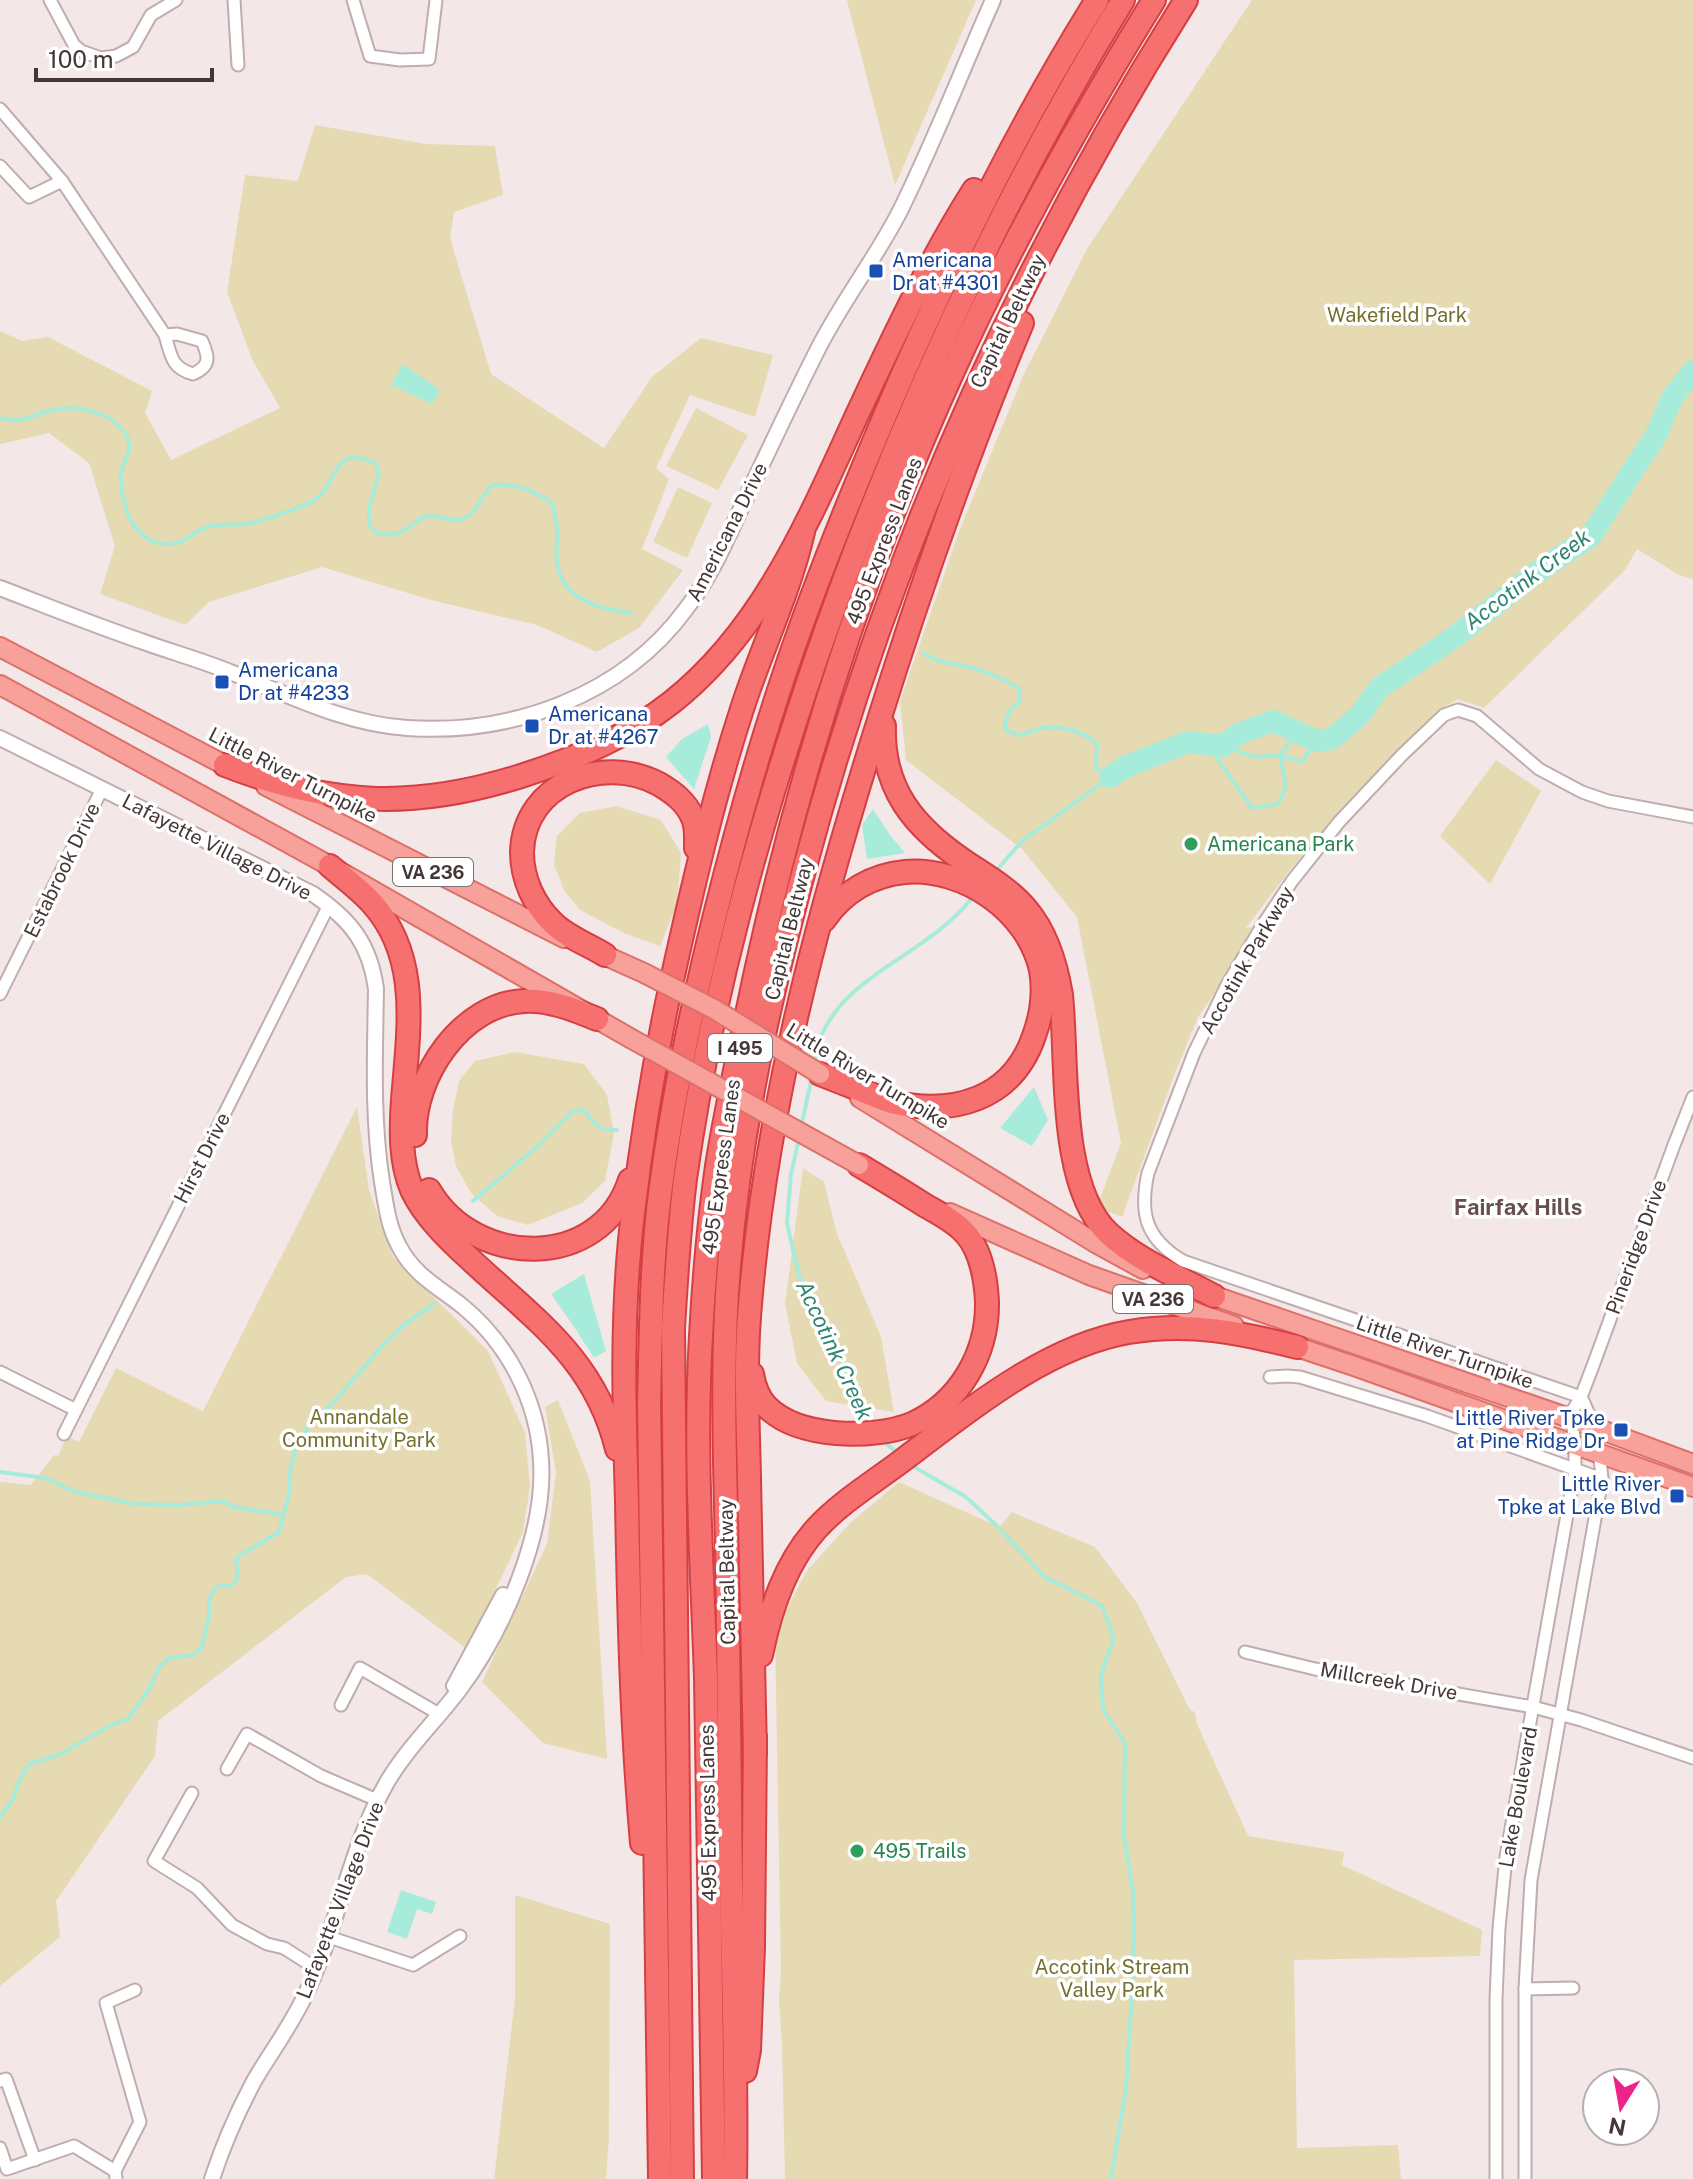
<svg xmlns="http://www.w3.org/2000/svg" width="1693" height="2179" font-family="'Public Sans',sans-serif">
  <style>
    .green { fill: #e5dab2 }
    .water { fill: #a7ecdb }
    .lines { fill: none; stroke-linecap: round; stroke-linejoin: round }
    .stream { stroke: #a7ecdb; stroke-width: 4 }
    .river { stroke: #a7ecdb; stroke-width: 22 }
    .minor-casing { stroke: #c1adad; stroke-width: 15 }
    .tertiary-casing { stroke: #c1adad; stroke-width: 18 }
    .primary-casing { stroke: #dd706b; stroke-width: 22 }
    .motorway-casing { stroke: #d53f43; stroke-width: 26 }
    .minor { stroke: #fff; stroke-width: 11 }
    .tertiary { stroke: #fff; stroke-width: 14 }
    .primary { stroke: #f8a09a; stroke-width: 18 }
    .motorway { stroke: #f6706f; stroke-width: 22 }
    .primary-bridge-casing { stroke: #dd706b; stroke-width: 22; stroke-linecap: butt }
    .primary-bridge { stroke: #f8a09a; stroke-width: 18 }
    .transit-dot { fill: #1a4fb4; stroke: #fff; stroke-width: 3 }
    .leisure-dot { fill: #2e9e5b; stroke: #fff; stroke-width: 3 }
    .labels { text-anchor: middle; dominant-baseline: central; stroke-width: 7; stroke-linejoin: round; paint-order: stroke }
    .shield { fill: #fff; stroke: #7d7273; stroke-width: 2 }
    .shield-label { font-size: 18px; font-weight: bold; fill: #453637 }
    .transit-label { font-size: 20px; fill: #164399; stroke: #fff; text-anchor: start }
    .park-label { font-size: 20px; fill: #74712d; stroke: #fff }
    .street-label { font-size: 20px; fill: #453637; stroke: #fff }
    .leisure-label { font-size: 20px; fill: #27864d; stroke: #fff; text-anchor: start }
    .water-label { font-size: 22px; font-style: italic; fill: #2d8470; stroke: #fff }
    .neighbourhood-label { font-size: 22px; font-weight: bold; fill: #674e50; stroke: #fff }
  </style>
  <rect width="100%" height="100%" fill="#f3e8e7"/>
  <g class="green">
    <polygon points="847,0 976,0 895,185 848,5"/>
    <polygon points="1252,0 1693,0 1693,579 1679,575 1637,549 1625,570 1484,708 1458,699 1436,712 1340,810 1289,871 1246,928 1262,926 1198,1017 1175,1073 1122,1217 1097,1207 1121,1143 1077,917 1022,849 906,760 900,701 960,529 1024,374 1087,249"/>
    <polygon points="315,125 426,144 495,146 503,195 454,212 450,238 491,374 604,448 652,377 701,338 773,355 755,417 690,395 656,468 669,479 642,549 683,570 639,628 597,652 537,625 431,600 322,567 209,602 185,625 100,594 115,546 89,463 49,433 0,444 0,331 22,341 48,337 152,391 145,413 171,460 280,408 252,359 227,292 245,175 298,181"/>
    <polygon points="696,408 748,435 718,490 666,466"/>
    <polygon points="678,487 712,503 687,558 653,542"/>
    <polygon points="1496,760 1541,791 1490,884 1440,836"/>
    <polygon points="616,806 661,820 681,853 677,904 660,946 626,934 580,910 565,892 554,865 557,836 580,813"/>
    <polygon points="515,1052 584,1064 607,1095 614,1133 605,1181 582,1203 528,1225 497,1216 471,1193 456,1166 451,1142 453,1110 459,1081 475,1061"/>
    <polygon points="357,1107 369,1190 393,1257 488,1351 521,1424 525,1432 530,1486 523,1532 467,1649 367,1574 346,1577 158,1721 155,1756 56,1901 60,1937 0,1986 0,1482 31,1485 54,1455 58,1456 67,1436 79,1442 116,1368 203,1411"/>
    <polygon points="803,1168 824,1182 836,1231 881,1337 894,1412 826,1401 797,1363 785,1304"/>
    <polygon points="558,1400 590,1481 607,1759 543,1743 482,1682 547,1544 556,1472 545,1407"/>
    <polygon points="899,1482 999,1527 1012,1512 1095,1547 1137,1603 1190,1710 1195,1712 1197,1724 1248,1836 1344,1852 1342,1865 1482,1930 1480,1956 1294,1960 1297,2148 1398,2145 1401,2179 785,2179 782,2044 779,2000 781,1972 775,1632 806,1572 850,1523"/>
    <polygon points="515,1895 610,1924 609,2137 606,2179 494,2179 515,1999"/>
  </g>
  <g class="water">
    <polygon points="403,364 440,390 432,404 391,385"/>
    <polygon points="708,724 711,737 694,789 666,757 682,739"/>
    <polygon points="873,809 890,835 905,853 867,859 862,825"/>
    <polygon points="1034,1087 1048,1120 1032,1146 1000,1128"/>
    <polygon points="584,1274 606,1351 594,1358 575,1328 551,1294"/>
    <polygon points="401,1890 436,1902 432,1914 417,1909 407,1939 387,1932"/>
  </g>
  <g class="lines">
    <g class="stream">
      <path d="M 0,418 C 25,424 30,415 53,410 C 71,406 90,409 107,417 C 116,422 129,433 129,444 C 130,455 122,464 121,474 C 120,479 122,487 122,492 C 126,518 140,546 171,544 C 186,543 196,529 210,526 C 222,524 235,525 247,524 C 259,522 306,506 316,499 C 330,489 335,462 350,458 C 358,456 366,460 374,462 L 379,472 L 369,509 L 369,524 L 377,534 C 388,535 399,535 408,528 C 414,525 418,519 424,517 C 440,512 452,526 468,516 C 478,509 483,494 492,485 C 515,483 533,490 552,503 C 554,511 556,519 557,527 C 558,540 555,553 557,565 C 565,601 600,609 631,613"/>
      <path d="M 924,653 C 939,664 956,664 973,668 C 990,673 1005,680 1020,689 L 1020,702 C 1010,709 1005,716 1005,729 C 1022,741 1025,731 1042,728 C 1062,725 1083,731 1097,744 L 1096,768 L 1110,777 L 1022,841 L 996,871"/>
      <polyline points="1228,742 1239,752 1257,757 1280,755 1302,762 1317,741"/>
      <polyline points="1207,744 1252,808 1278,804 1286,787 1280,755 1290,742 1300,734"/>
      <path d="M 814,1064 C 816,1054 817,1043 822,1034 C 842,990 886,969 923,942 C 943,929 959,914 974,896"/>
      <polyline points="801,1127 812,1077"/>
      <polyline points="799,1139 791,1174 787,1223 799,1276 834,1340 870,1424"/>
      <path d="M 473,1201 L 537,1147 L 573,1111 L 584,1110 C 598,1126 594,1130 617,1130"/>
      <polyline points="882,1440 900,1455"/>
      <polyline points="909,1464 966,1497 997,1526 1045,1577 1102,1606 1114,1638 1101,1674 1103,1710 1125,1743 1124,1835 1133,1892 1134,1926 1132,1994 1126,2088 1111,2179"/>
      <polyline points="0,1472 46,1478 72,1491 134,1504 180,1505 223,1501 234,1507 284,1515"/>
      <polyline points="0,1817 12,1801 21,1777 29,1764 59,1755 109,1726 129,1718 149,1689 159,1667 169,1658 193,1655 202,1647 209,1616 209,1600 214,1589 221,1586 231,1586 238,1578 236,1558 279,1532 289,1494 290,1472 296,1445 310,1425 332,1404 383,1345 406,1323 434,1304"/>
    </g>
    <polyline class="river" points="1110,777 1127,766 1188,742 1223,746 1238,734 1273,721 1317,741 1332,739 1360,715 1379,688 1456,636 1537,572 1590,537 1656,435 1673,396 1693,371"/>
    <defs>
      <g id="minor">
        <polyline points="50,0 74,45 81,51 101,58 116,56 133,47 151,15 176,0"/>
        <polyline points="234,0 238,65"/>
        <polyline points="353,0 370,56 400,60 429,59 436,0"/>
        <polyline points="0,109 62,181"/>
        <path d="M 0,166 L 29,197 L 62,181 L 165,335 C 171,355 171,368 193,374 C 211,366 209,357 202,341 L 177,334 L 165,335"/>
        <polyline points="0,994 102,789"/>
        <polyline points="0,1372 76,1410"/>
        <polyline points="1270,1377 1287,1376 1300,1377 1427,1416 1602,1479"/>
        <path d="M 1581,1397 L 1183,1261 C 1146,1239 1139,1214 1148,1173 L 1194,1053 L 1227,985 L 1262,926 L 1292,881 L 1339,822 L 1402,755 L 1444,715 L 1458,710 L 1477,716 L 1539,769 L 1582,792 L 1608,801 L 1693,817"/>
        <polyline points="64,1434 329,905"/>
        <polyline points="1245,1652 1315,1669 1533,1707 1581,1720 1693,1758"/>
        <polyline points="341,1705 360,1668 439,1714"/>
        <polyline points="227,1769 247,1734 321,1776 377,1800"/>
        <polyline points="192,1793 154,1861 197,1888 232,1925 267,1944 284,1948 317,1969"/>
        <polyline points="329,1937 413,1965 460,1936"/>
        <polyline points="1525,1989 1573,1988"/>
        <polyline points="0,2081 6,2079 35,2160"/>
        <polyline points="0,2148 7,2169 74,2146 115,2171"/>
        <polyline points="116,2179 115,2171 140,2122 106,2003 135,1990"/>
        <polyline points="1496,2179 1496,1999 1499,1928 1506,1857 1575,1470 1575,1445 1572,1419 1573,1410 1581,1397 1594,1363 1674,1145 1693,1097"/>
        <path d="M 1525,2179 L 1525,1989 L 1531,1880 L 1602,1479 C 1600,1450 1595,1423 1581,1397"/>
      </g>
      <g id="tertiary">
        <path d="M 0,588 C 47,606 94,625 141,641 C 171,652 201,660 230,672 C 287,694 344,724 407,728 C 512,735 622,696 686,609 C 711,577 727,539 744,502 C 769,450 793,398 819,347 C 843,300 876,258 900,211 C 934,142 962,70 993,0"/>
        <path d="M 0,738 L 313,894 C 351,920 370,944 376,989 C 375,1054 372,1118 382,1182 C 386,1205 388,1226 399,1246 C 413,1274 438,1287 461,1305 C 508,1343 538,1401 541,1461 C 546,1534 503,1631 460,1689 C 436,1721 406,1749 386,1784 C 350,1848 339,1922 308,1989 C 294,2022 272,2050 254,2081 C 237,2113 223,2145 212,2179"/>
        <polyline points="454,1686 503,1595"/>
      </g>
      <g id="primary">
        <polyline points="0,647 236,771"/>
        <polyline points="0,685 330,866 630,1038"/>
        <polyline points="266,786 564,938"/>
        <polyline points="595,951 644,973"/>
        <polyline points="860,1098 1094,1242 1143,1269"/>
        <polyline points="950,1213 1089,1275 1234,1326"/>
        <polyline points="1200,1291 1572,1419 1693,1464"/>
        <polyline points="1285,1343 1354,1366 1693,1487"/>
      </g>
      <g id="motorway">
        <path d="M 884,726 C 882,789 914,827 964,861 C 986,876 1010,889 1027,910 C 1047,934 1056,965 1061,995 C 1068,1062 1058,1185 1108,1233 C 1138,1261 1179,1277 1214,1296"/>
        <path d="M 225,765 C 331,806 413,810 521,776 C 574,759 628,737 672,702 C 764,629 809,519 857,415 C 893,338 929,261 974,190"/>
        <path d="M 330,866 C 344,878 359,889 371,902 C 422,957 408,1032 403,1100 C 401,1129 400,1162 412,1190 C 425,1217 449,1240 471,1260 C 534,1319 595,1359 617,1449"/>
        <path d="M 605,955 C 589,945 567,937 553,923 C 534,905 522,879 522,852 C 524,783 603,754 659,784 C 674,793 686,802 693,818 C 697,827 696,839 696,848"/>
        <path d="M 820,1074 L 891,1102 C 953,1116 1012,1100 1034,1036 C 1042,1014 1045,993 1041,970 C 1028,911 964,867 905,872 C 872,875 843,892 824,920"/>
        <path d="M 415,1135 C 413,1076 462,1004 524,1001 C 548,999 575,1010 597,1019"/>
        <path d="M 429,1190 C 474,1268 600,1272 630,1180"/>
        <path d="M 752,1374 C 754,1386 758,1398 767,1407 C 798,1438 873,1440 912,1424 C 959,1403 988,1354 987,1302 C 986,1280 981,1251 966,1234 C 956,1222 940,1214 926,1206 C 904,1192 881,1178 859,1165"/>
        <path d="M 761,1655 C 770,1610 785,1563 817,1528 C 841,1502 874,1482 903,1460 C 968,1411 1046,1346 1129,1332 C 1189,1322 1238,1332 1297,1347"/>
        <path d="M 755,1753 C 753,1661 751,1570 749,1479 C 748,1425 745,1371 749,1317 C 764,1117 815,924 875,733 C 918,594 966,457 1022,323"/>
        <path d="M 642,1843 C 632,1730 629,1615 627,1501 C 624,1406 621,1309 633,1213 C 643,1129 657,1045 676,962 C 695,877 715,792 742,709 C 761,650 789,593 803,532"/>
        <polyline points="745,2071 749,2050 753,1947 755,1737"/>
        <path d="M 660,2179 L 649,1403 C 651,1333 651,1263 660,1194 C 672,1100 692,1007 715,915 C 735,835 757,756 783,678 C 813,588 849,500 886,413 C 947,271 1015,131 1097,0"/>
        <path d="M 682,2179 L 673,1328 C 676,1278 679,1228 685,1179 C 710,1000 759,826 817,656 C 896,428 997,206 1123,0"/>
        <path d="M 714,2179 C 712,2012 710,1845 706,1678 C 702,1564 694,1449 701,1336 C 704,1279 709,1222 717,1166 C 727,1102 742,1039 755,976 C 800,768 865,564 953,371 C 1011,243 1080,120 1154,0"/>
        <path d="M 735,2179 C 737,2080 733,1981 731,1882 C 729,1772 728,1662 727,1551 C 725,1457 721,1361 729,1266 C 740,1130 770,995 806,863 C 888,557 1017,268 1186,0"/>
      </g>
    </defs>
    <use href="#minor" class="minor-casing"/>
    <use href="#tertiary" class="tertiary-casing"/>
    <use href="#primary" class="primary-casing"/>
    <use href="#motorway" class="motorway-casing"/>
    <use href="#minor" class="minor"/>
    <use href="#tertiary" class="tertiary"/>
    <use href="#primary" class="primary"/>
    <use href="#motorway" class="motorway"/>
    <defs>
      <g id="primary-bridge">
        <polyline points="644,973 714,1009 820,1074"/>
        <polyline points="630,1038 859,1165"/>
      </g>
    </defs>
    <use href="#primary-bridge" class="primary-bridge-casing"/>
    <use href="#primary-bridge" class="primary-bridge"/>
  </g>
  <g class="transit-dot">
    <rect x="868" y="263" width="16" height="16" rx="4"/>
    <rect x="214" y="674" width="16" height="16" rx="4"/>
    <rect x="524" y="718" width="16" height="16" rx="4"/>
    <rect x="1613" y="1422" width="16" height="16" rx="4"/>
    <rect x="1669" y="1488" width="16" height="16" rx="4"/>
  </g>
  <g class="leisure-dot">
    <circle cx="1191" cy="844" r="8"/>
    <circle cx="857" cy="1851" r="8"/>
  </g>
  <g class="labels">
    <g class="shield">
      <rect x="393" y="858" width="80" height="28" rx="6"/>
      <rect x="708" y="1034" width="64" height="28" rx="6"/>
      <rect x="1113" y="1285" width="80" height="28" rx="6"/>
    </g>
    <g class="shield-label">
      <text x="433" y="872">VA 236</text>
      <text x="740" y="1048">I 495</text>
      <text x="1153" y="1299">VA 236</text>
    </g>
    <g class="transit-label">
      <text x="892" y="260">Americana<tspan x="892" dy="23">Dr at #4301</tspan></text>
      <text x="238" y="670">Americana<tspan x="238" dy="23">Dr at #4233</tspan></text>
      <text x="548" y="714">Americana<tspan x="548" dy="23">Dr at #4267</tspan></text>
      <text x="1605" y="1418" text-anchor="end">Little River Tpke<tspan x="1605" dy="23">at Pine Ridge Dr</tspan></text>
      <text x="1661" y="1484" text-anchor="end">Little River<tspan x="1661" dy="23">Tpke at Lake Blvd</tspan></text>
    </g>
    <g class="park-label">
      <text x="1397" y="315">Wakefield Park</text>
      <text x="359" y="1417">Annandale<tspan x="359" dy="23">Community Park</tspan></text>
      <text x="1112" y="1967">Accotink Stream<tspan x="1112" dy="23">Valley Park</tspan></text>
    </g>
    <g class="street-label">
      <text transform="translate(1008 321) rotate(-64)">Capital Beltway</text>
      <text transform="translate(727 532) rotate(-63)">Americana Drive</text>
      <text transform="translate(884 541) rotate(-69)">495 Express Lanes</text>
      <text transform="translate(293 775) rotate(27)">Little River Turnpike</text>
      <text transform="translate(217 847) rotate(27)">Lafayette Village Drive</text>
      <text transform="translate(62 870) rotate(-64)">Estabrook Drive</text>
      <text transform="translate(789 929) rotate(-76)">Capital Beltway</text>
      <text transform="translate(1247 960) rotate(-60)">Accotink Parkway</text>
      <text transform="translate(868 1076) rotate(31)">Little River Turnpike</text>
      <text transform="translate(202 1158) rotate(-63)">Hirst Drive</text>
      <text transform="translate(721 1167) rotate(-82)">495 Express Lanes</text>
      <text transform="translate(1636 1247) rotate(-70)">Pineridge Drive</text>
      <text transform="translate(1445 1352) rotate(19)">Little River Turnpike</text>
      <text transform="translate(727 1572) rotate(-91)">Capital Beltway</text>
      <text transform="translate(1389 1681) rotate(10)">Millcreek Drive</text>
      <text transform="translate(1518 1797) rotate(-80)">Lake Boulevard</text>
      <text transform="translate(708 1813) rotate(-91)">495 Express Lanes</text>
      <text transform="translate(340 1900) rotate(-69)">Lafayette Village Drive</text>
    </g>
    <g class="leisure-label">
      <text x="1207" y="844">Americana Park</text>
      <text x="873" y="1851">495 Trails</text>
    </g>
    <g class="water-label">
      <text transform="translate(1527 579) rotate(-37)">Accotink Creek</text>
      <text transform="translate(835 1350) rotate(65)">Accotink Creek</text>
    </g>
    <g class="neighbourhood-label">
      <text x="1518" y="1207">Fairfax Hills</text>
    </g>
  </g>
  <g transform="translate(1621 2107) rotate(191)"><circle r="38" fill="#ffffff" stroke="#b5afaf" stroke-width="2"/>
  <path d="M0-6L14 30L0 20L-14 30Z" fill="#ee238a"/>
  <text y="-12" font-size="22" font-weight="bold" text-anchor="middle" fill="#453637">N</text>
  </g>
  <path d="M36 68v12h176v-12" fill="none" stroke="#453637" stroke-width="4"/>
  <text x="48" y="68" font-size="24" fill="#453637" stroke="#ffffff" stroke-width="6" paint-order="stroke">100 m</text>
</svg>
